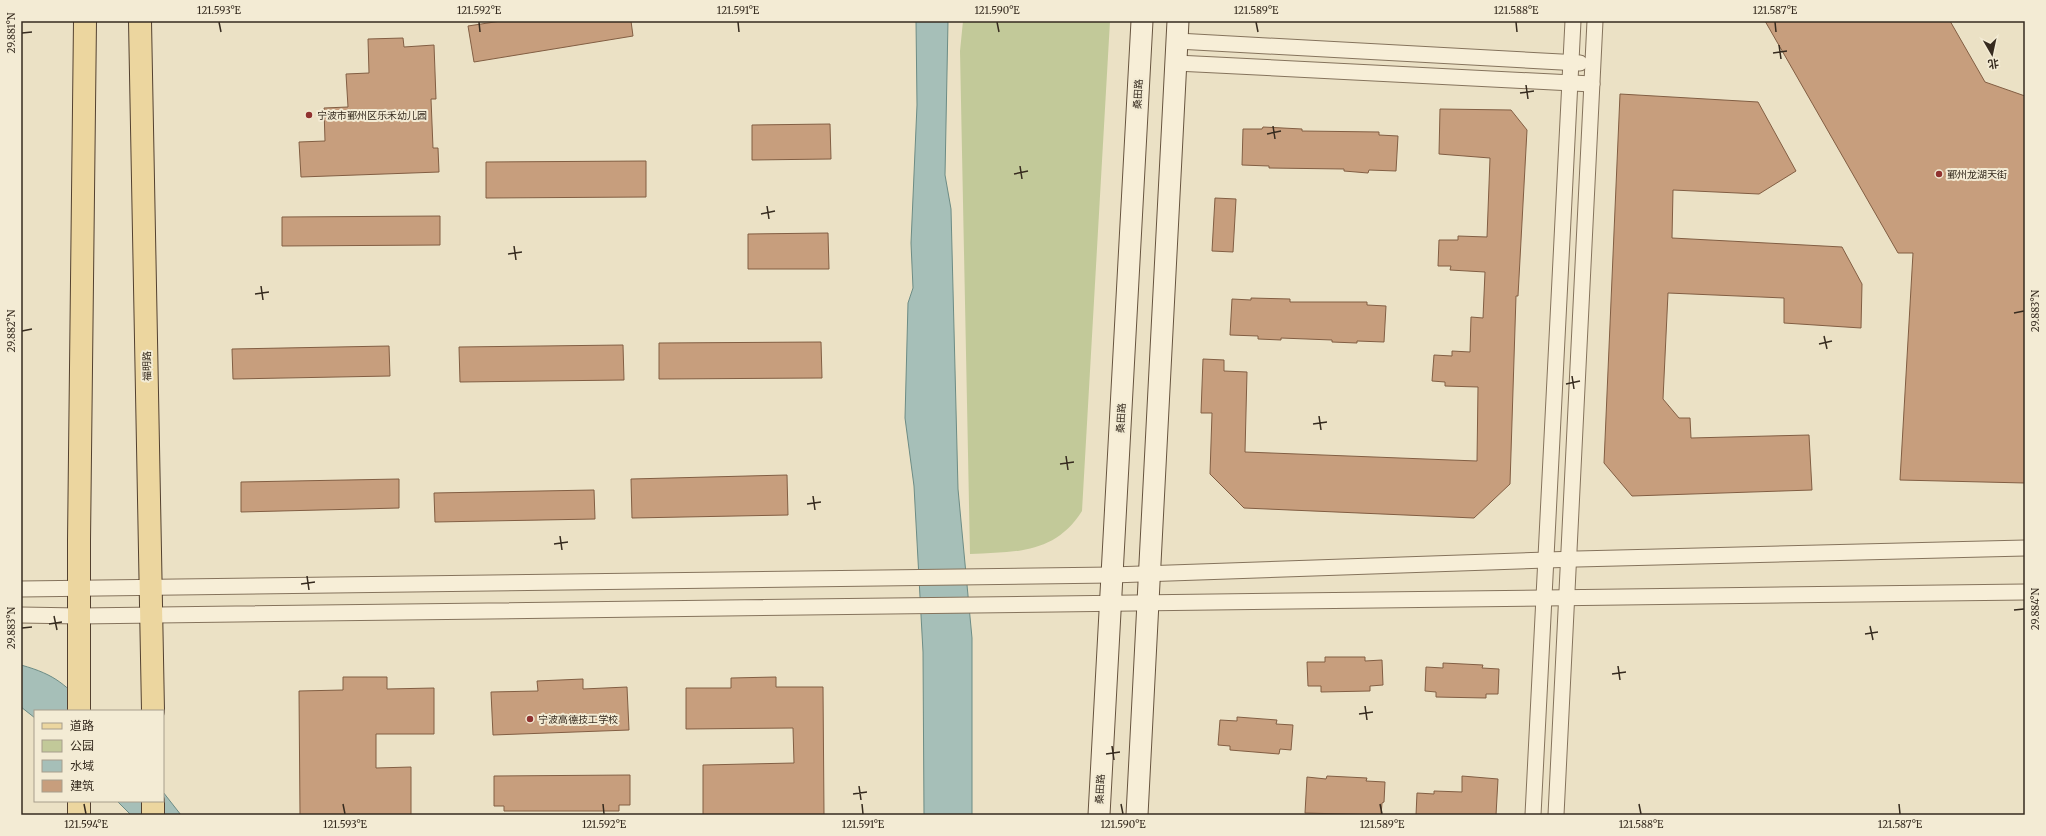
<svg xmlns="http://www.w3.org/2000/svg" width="2046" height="836" font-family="Merriweather,'Noto Sans SC',serif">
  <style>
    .green { fill: #c2c999 }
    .water { fill: #a6bfb8; stroke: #6d8c85 }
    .building { fill: #c79e7d; stroke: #825e43 }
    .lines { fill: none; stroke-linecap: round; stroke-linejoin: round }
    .minor-casing { stroke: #85735c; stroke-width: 17 }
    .secondary-casing { stroke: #67543f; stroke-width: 23 }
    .primary-casing { stroke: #534130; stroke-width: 24 }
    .minor { stroke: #f7eed7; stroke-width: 15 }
    .secondary { stroke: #f7eed7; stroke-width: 21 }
    .primary { stroke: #ecd69f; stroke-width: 22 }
    .ticks { fill: none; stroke: #362b1f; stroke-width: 1.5 }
    .poi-dot { fill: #903230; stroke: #f3ebd4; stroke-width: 1.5 }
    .labels { text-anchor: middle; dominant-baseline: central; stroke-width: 4; stroke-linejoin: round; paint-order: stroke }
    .street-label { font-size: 10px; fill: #362b1f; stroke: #f3ebd4 }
    .poi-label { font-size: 10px; fill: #362b1f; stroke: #f3ebd4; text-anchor: start }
    .neatline { fill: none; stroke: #362b1f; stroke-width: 1.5 }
    .ticks-label { font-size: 10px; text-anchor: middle; fill: #362b1f }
  </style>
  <rect width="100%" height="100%" fill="#ebe1c5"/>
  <path class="green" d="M 963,21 L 1110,21 L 1082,511 C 1055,554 1015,552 970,554 L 960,51 Z"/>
  <g class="water">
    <polygon points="916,21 948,21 945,175 951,209 958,489 972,638 972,815 924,815 923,652 914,486 905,418 908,303 913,288 911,243 917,105"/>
    <path d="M 21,665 C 57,675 65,685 91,711 L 35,711 L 35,718 L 21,707 Z"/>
    <polygon points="163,792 181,815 131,815 117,801 163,801"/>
  </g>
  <g class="building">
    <polygon points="501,21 631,21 633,36 474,62 468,26"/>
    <polygon points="1765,21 1950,21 1985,82 2025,96 2025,483 1900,480 1913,253 1898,253"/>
    <polygon points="403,38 404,47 434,45 436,99 431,99 433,148 438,148 439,172 301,177 299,142 325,141 324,108 348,107 346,74 369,73 368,39"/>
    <polygon points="1620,94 1758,102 1796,171 1759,194 1673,190 1672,238 1842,247 1862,284 1861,328 1784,323 1784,298 1668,293 1663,399 1679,418 1690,418 1691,438 1809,435 1812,490 1632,496 1604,463"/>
    <polygon points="1440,109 1511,110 1527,130 1518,296 1516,296 1510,484 1474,518 1244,508 1210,474 1212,413 1201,413 1203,359 1224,360 1224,371 1247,372 1245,452 1477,461 1478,387 1445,386 1445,382 1432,381 1434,355 1452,356 1452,351 1470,352 1471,317 1483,318 1485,272 1450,270 1451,266 1438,266 1439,240 1458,240 1458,236 1487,237 1490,158 1439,154"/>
    <polygon points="830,124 831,159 752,160 752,125"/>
    <polygon points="1263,127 1302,129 1302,131 1379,132 1379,135 1398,136 1396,171 1369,170 1368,173 1344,171 1344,169 1269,168 1269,166 1242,165 1243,129 1262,129"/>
    <polygon points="646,161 646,197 486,198 486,162"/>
    <polygon points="1215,198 1236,199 1233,252 1212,251"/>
    <polygon points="440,216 440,245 282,246 282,217"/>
    <polygon points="828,233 829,269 748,269 748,234"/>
    <polygon points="1251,298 1290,299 1290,302 1367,302 1367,305 1386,306 1384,342 1357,341 1357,343 1332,342 1332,340 1281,338 1281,340 1258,339 1258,336 1230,335 1232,299 1251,300"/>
    <polygon points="821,342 822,378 659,379 659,343"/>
    <polygon points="623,345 624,380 460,382 459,347"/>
    <polygon points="389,346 390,376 233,379 232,349"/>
    <polygon points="787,475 788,515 632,518 631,479"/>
    <polygon points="399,479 399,508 241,512 241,482"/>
    <polygon points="594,490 595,519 435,522 434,493"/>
    <polygon points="1325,657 1365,657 1365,661 1382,660 1383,685 1370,686 1370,691 1321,692 1321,686 1308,686 1307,662 1325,662"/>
    <polygon points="1443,663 1483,665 1482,668 1499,669 1498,694 1486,694 1486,698 1436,697 1436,692 1425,691 1426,667 1443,668"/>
    <polygon points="343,677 387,677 387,689 434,688 434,734 376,734 376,768 411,767 411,815 300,815 299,691 343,690"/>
    <polygon points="776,677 776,687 823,687 824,815 703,815 703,765 794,763 793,728 686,729 686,688 731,688 731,678"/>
    <polygon points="583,679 583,689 627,687 629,730 493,735 491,692 538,691 537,681"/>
    <polygon points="1237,717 1277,720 1276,724 1293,725 1291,750 1280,749 1279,754 1230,750 1230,746 1218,745 1220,720 1237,721"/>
    <polygon points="630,775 630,805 619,805 619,811 504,811 504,806 494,806 494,776"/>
    <polygon points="1327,776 1367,778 1366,781 1385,782 1384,802 1382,803 1381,815 1305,813 1307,777 1326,779"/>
    <polygon points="1462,776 1498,779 1496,815 1416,815 1417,793 1434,794 1434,791 1462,792"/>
  </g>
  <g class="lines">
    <defs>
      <g id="minor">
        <polyline points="1177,41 1580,63"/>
        <polyline points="1176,63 1592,84"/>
        <polyline points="21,589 1112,575 1577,559 2025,548"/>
        <polyline points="21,615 79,616 2025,592"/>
        <polyline points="1533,815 1573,21"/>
        <polyline points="1556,815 1595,21"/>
      </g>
      <g id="secondary">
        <polyline points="1099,815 1142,21"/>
        <polyline points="1137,815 1178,21"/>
      </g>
      <g id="primary">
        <polyline points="140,21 153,711"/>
        <polyline points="79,711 79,541 85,21"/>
        <polyline points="79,815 79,801"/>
        <polyline points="153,815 153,801"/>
      </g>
    </defs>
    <use href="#minor" class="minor-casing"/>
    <use href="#secondary" class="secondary-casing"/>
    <use href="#primary" class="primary-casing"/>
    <use href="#minor" class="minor"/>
    <use href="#secondary" class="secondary"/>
    <use href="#primary" class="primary"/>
  </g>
  <path class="ticks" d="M 219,22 L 221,32M 479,22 L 480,32M 738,22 L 739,32M 997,22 L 999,32M 1256,22 L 1258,32M 1516,22 L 1517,32M 1775,22 L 1776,32M 22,33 L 32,32M 1779,45 L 1781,59M 1773,53 L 1787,51M 1526,85 L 1528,99M 1520,93 L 1534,91M 1273,126 L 1275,139M 1267,134 L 1281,131M 1020,166 L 1022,179M 1014,174 L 1028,171M 767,206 L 769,219M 761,214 L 775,211M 514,246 L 516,260M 508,254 L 522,252M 261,286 L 263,300M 255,294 L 269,292M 2014,313 L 2024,311M 22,331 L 32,329M 1824,336 L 1827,349M 1819,344 L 1832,341M 1572,376 L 1574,389M 1566,384 L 1580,381M 1319,416 L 1321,430M 1313,424 L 1327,422M 1066,456 L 1068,470M 1060,464 L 1074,462M 813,496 L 815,510M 807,504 L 821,502M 560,536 L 562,550M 554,544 L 568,542M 307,576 L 309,590M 301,584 L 315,582M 2014,610 L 2024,609M 54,616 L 57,630M 49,624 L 62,622M 1870,626 L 1873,640M 22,628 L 32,627M 1865,634 L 1878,632M 1618,666 L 1620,680M 1612,674 L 1626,672M 1365,706 L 1367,720M 1359,714 L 1373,712M 1112,746 L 1114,760M 1106,754 L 1120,752M 859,786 L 861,800M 853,794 L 867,792M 84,804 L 86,814M 343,804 L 345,814M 603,804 L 604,814M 862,804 L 863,814M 1121,804 L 1123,814M 1380,804 L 1382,814M 1639,804 L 1641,814M 1899,804 L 1900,814"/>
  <g class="poi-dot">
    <circle cx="309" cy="115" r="4"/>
    <circle cx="1939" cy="174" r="4"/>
    <circle cx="530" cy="719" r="4"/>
  </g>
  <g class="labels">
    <g class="street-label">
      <text transform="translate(1138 94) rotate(-87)">桑田路</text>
      <text transform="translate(147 366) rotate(-91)">福明路</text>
      <text transform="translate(1121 418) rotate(-87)">桑田路</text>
      <text transform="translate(1100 789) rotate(-87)">桑田路</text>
    </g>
    <g class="poi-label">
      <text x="317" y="115">宁波市鄞州区乐禾幼儿园</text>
      <text x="1947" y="174">鄞州龙湖天街</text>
      <text x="538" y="719">宁波高德技工学校</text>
    </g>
  </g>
  <rect width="2046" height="836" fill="none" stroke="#f3ebd4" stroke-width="44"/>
  <rect x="34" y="710" width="130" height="92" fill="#f3ebd4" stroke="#a79e8c"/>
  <rect x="42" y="723" width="20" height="6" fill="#ecd69f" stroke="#a79e8c"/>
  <text x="70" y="730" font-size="12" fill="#362b1f">道路</text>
  <rect x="42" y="740" width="20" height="12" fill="#c2c999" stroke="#a79e8c"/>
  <text x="70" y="750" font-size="12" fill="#362b1f">公园</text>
  <rect x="42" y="760" width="20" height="12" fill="#a6bfb8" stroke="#a79e8c"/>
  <text x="70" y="770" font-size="12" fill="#362b1f">水域</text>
  <rect x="42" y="780" width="20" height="12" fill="#c79e7d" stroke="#a79e8c"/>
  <text x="70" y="790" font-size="12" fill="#362b1f">建筑</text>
  <g transform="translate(1992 54) rotate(171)" stroke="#f3ebd4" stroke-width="3" paint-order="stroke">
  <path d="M0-3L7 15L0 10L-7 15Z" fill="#362b1f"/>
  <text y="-6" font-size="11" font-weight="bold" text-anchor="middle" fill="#362b1f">北</text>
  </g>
  <rect x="22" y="22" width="2002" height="792" class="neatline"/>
  <g class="ticks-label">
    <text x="219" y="14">121.593°E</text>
    <text x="479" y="14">121.592°E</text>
    <text x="738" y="14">121.591°E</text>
    <text x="997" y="14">121.590°E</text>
    <text x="1256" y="14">121.589°E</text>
    <text x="1516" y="14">121.588°E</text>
    <text x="1775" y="14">121.587°E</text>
    <text transform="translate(11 33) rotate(-90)" y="4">29.881°N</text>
    <text transform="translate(2035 311) rotate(-90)" y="4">29.883°N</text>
    <text transform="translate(11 331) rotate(-90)" y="4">29.882°N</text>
    <text transform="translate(2035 609) rotate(-90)" y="4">29.884°N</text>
    <text transform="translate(11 628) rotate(-90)" y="4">29.883°N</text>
    <text x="86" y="828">121.594°E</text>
    <text x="345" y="828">121.593°E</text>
    <text x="604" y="828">121.592°E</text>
    <text x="863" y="828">121.591°E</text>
    <text x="1123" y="828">121.590°E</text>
    <text x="1382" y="828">121.589°E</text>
    <text x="1641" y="828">121.588°E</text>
    <text x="1900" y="828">121.587°E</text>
  </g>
</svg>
